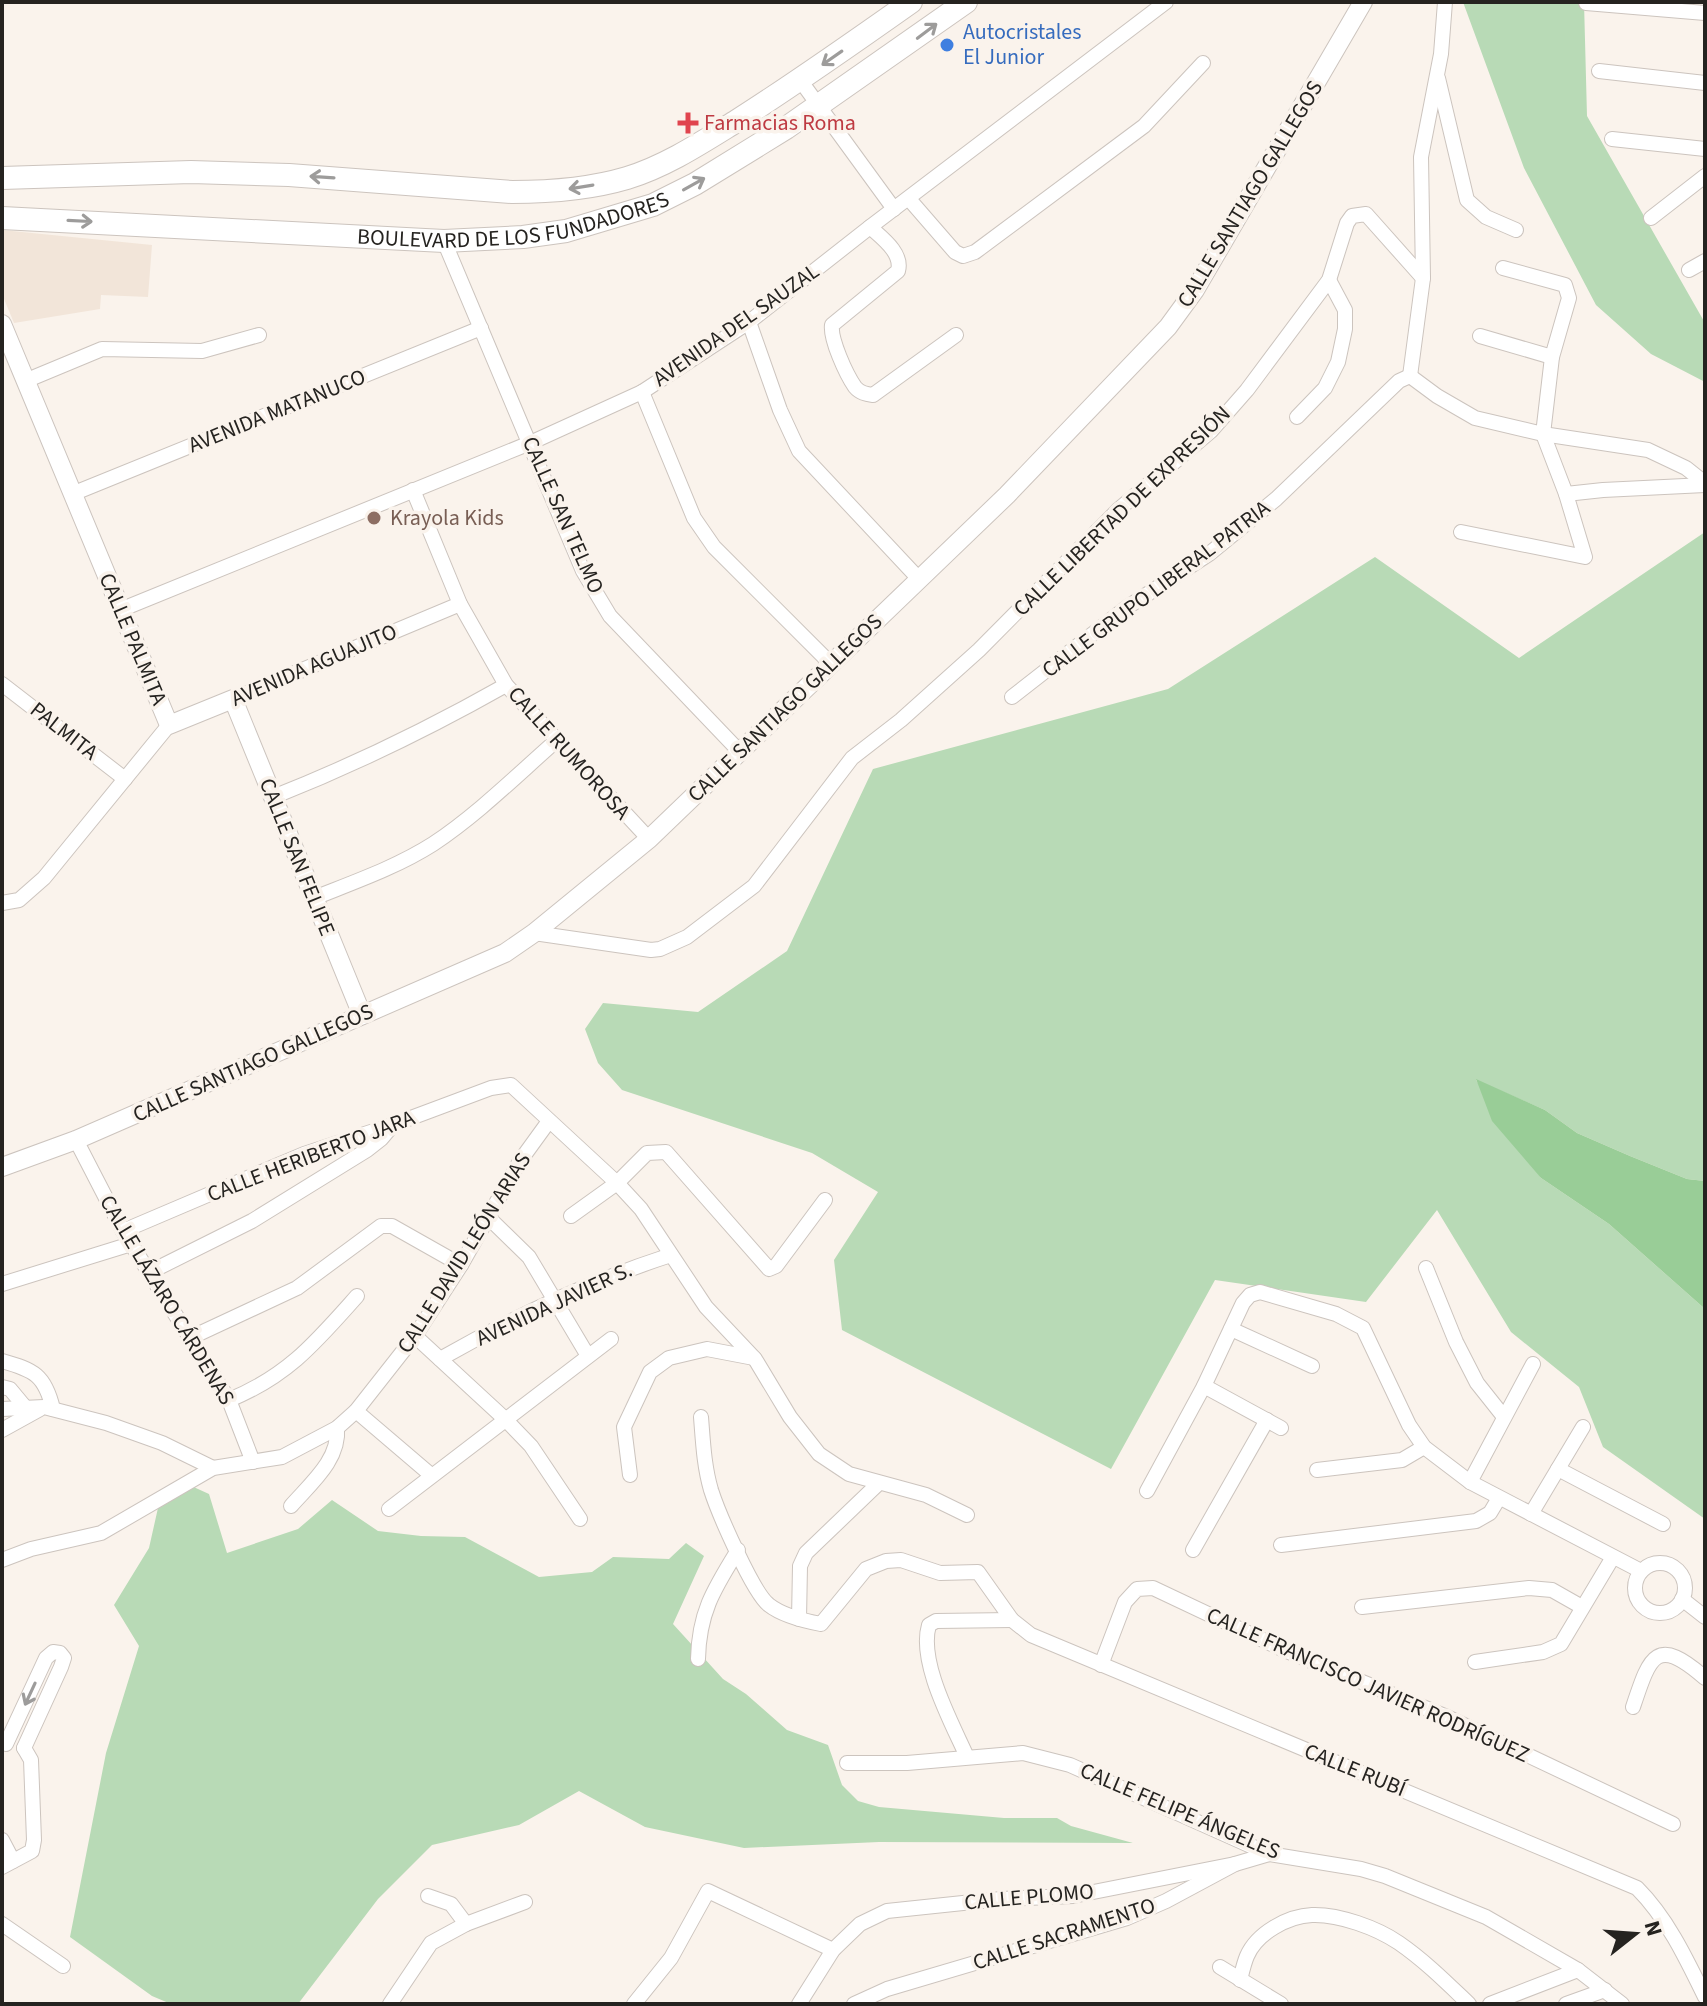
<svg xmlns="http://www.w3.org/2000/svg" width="1707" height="2006" font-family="'Source Sans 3',sans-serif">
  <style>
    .built { fill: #f2e5d9 }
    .green { fill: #b8dab6 }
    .forest { fill: #99cd97 }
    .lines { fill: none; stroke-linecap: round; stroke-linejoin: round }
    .minor-casing { stroke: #ccc4be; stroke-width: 16 }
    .tertiary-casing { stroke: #ccc4be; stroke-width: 20 }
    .primary-casing { stroke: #ccc4be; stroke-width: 24 }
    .minor { stroke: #fff; stroke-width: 14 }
    .tertiary { stroke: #fff; stroke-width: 18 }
    .primary { stroke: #fff; stroke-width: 22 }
    .oneway { stroke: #9d9c9b }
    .shop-dot { fill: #3f7fe0; stroke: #faf3ec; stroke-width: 3 }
    .health-dot { fill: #e0444e; stroke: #faf3ec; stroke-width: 3 }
    .education-dot { fill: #8d6e63; stroke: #faf3ec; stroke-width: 3 }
    .labels { text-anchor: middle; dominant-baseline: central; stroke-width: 7; stroke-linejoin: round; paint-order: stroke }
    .shop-label { font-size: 22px; fill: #366cbe; stroke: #faf3ec; text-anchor: start }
    .health-label { font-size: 22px; fill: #be3a42; stroke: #faf3ec; text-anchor: start }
    .street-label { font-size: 22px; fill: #252320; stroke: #faf3ec }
    .education-label { font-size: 22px; fill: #785e54; stroke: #faf3ec; text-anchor: start }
  </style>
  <rect width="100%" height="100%" fill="#faf3ec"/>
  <polygon class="built" points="2,230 152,245 148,297 101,295 100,309 14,323 2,294"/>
  <g class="green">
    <polygon points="1463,2 1584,2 1587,116 1705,323 1705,382 1651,354 1596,305 1524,168"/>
    <polygon points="1705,532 1705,1181 1687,1179 1630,1156 1577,1133 1545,1110 1476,1080 1541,1178 1609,1224 1705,1309 1705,1519 1603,1447 1579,1387 1511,1332 1437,1210 1366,1302 1215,1280 1111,1469 842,1330 834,1260 878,1192 812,1153 622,1090 598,1063 585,1029 603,1003 698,1012 787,951 873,769 1168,689 1375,557 1519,658"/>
    <polygon points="187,1484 209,1494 227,1553 298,1529 332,1500 378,1531 421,1536 465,1537 539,1577 592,1572 613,1557 669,1559 686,1543 704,1556 673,1624 723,1679 746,1694 787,1730 828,1745 842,1785 858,1801 879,1807 1004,1818 1057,1818 1071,1826 1133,1843 879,1842 744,1848 645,1827 579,1791 519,1825 432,1845 378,1899 298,2004 171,2004 152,1996 70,1937 106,1753 139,1646 114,1605 149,1548 160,1499"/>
  </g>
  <polygon class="forest" points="1476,1079 1545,1110 1577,1133 1630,1156 1687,1179 1705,1181 1705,1309 1609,1224 1541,1178 1492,1121"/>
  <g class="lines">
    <defs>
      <g id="minor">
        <polyline points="1586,3 1705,13"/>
        <polyline points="1599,71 1705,83"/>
        <polyline points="1438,78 1467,200 1486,217 1516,230"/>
        <polyline points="800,80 894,209"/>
        <polyline points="1612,139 1705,149"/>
        <polyline points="909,199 955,252 963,256 975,252 1144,126 1203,63"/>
        <polyline points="1651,218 1705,176"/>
        <path d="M 870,227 C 882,238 903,253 898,271 L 832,325 C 830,339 846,374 855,387 C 860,393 866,394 873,395 L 956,335"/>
        <polyline points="444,241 583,571 610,616 740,752"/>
        <polyline points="1689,270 1705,261"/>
        <polyline points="749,322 780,410 799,451 919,579"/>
        <polyline points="1480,336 1552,357"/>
        <polyline points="1410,376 1423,278 1421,157 1441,54 1445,2"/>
        <polyline points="1410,376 1437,396 1475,418 1543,434 1648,450 1686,468 1705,483"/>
        <polyline points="25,381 102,349 202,351 259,335"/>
        <polyline points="642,392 694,518 714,547 831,664"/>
        <polyline points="1297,417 1325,388 1338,362 1345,329 1345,310 1329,280"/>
        <polyline points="413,490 460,604 506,685 649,839"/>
        <polyline points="72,494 481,328"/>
        <polyline points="1566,494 1603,490 1705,485"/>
        <polyline points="1461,532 1585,557 1566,494 1543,434 1552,357 1569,298 1565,285 1503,268"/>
        <polyline points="120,610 530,443 642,392 749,322 870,227 1166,2"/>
        <polyline points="2,684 125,779"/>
        <polyline points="1012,697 1126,608 1209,554 1276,499 1399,381 1410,376"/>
        <polyline points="233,699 460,604"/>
        <path d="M 273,797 C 354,765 430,728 506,685"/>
        <path d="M 314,898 C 354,882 397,867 433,844 C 478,814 516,776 557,740"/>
        <polyline points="2,903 19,900 44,878 169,725"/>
        <polyline points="534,933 651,950 660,949 687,937 754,886 852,758 901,720 979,650 1119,509 1211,431 1247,390 1329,280 1347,223 1352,216 1366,214 1423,278"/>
        <polyline points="76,1140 123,1231 229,1400 253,1462"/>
        <polyline points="571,1216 617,1183 647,1153 666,1152 769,1269 776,1266 825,1200"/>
        <polyline points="489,1218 529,1257 588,1356"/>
        <polyline points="123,1231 304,1154 392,1125 491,1088 511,1085 617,1183 641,1209 706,1307 755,1359 790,1417 819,1454 849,1474 926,1495 967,1515"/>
        <polyline points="1426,1268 1456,1342 1477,1383 1504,1417"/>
        <polyline points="150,1272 252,1221 367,1150 381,1139 392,1126"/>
        <polyline points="2,1284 131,1244"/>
        <polyline points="1231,1329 1312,1366"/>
        <polyline points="415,1336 505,1419 531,1446 580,1519"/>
        <polyline points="192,1337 297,1288 381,1226 392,1226 461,1265"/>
        <path d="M 440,1359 C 514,1317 590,1281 671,1255"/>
        <path d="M 2,1361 C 34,1370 45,1375 53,1409"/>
        <polyline points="1204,1386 1281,1428"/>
        <polyline points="2,1387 10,1389 25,1407"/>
        <path d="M 229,1400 C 288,1376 316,1342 357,1296"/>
        <polyline points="2,1409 44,1407 106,1423 162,1443 213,1468"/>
        <polyline points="356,1411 431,1475"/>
        <path d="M 701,1417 C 703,1442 704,1466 711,1490 C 718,1512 753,1593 769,1605 C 783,1616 805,1621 821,1624 L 866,1569 L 886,1561 L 901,1560 L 940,1573 L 978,1572 L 1012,1620 L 1031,1635 L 1637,1888 C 1667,1918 1686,1958 1705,1997"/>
        <polyline points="2,1430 40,1409"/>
        <polyline points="1558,1469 1663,1524"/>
        <polyline points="1317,1470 1402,1460 1424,1447"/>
        <polyline points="630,1475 624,1427 650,1372 669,1358 707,1349 754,1358"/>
        <polyline points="1470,1482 1533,1364"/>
        <polyline points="1147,1491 1204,1386 1243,1303 1250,1295 1260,1292 1336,1314 1363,1328 1409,1425 1424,1447 1470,1482 1641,1571"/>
        <path d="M 291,1506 C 310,1484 340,1460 337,1428"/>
        <polyline points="389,1509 611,1339"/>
        <polyline points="1531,1514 1583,1427"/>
        <polyline points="1281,1545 1476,1521 1490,1513 1499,1498"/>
        <polyline points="1193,1550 1267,1420"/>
        <polyline points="2,1560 31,1549 101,1533 213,1468 282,1457 337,1428 356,1411 415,1336 461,1265 520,1161 549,1121"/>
        <circle cx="1660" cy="1588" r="25"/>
        <polyline points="1682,1599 1705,1617"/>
        <polyline points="1362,1607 1529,1588 1552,1590 1582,1607"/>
        <polyline points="799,1619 800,1566 806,1553 879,1483"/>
        <path d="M 698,1659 C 699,1612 714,1589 738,1550"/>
        <polyline points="1475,1662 1543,1652 1561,1644 1613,1557"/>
        <polyline points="1101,1665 1125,1602 1137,1589 1153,1588 1282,1649 1447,1717 1673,1824"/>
        <path d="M 1633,1707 C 1650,1656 1656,1635 1705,1678"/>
        <polyline points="6,1744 46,1658 53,1652 60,1653 64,1658 61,1667 24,1748"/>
        <path d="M 967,1757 C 952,1723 918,1662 929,1625 L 936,1621 L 1012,1620"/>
        <polyline points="847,1763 907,1763 1023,1753 1070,1765 1269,1854 1361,1869 1385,1876 1486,1917 1578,1970 1622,2004"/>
        <polyline points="2,1840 13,1861"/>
        <polyline points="2,1867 32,1851 34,1840 31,1760 24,1748"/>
        <polyline points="428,1896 451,1904 466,1924"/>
        <polyline points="2,1924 63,1966"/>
        <polyline points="1220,1967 1281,2004"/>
        <path d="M 1240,1980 C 1242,1972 1244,1963 1247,1956 C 1257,1933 1288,1916 1312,1915 C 1339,1914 1377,1928 1399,1943 C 1425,1961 1447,1983 1469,2004"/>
        <polyline points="390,2004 431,1943 466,1924 525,1902"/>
        <polyline points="634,2004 671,1958 708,1891 833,1950"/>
        <polyline points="799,2004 833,1950 860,1924 887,1911 1001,1899 1073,1896 1235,1864"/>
        <polyline points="854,2004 887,1989 1127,1918 1166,1901 1235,1864 1269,1854"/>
        <polyline points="1490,2004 1578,1970"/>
        <polyline points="1566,2004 1605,1990"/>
      </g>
      <g id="tertiary">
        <polyline points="2,324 169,725 233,699 362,1015"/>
        <polyline points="2,1167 76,1140 505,953 534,933 649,839 1007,495 1168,327 1195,290 1363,2"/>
      </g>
      <g id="primary">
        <path d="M 2,178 L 191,172 L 289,175 L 512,192 C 551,192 590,189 627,178 C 666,166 701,143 735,122 C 795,84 853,43 911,2"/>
        <path id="s1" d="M 2,218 L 444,241 L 523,237 L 566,231 L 653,205 L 695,184 L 786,128 L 966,2"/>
      </g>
    </defs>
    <use href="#minor" class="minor-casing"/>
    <use href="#tertiary" class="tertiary-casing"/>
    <use href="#primary" class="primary-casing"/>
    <use href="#minor" class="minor"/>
    <use href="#tertiary" class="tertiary"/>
    <use href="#primary" class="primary"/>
  </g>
  <defs><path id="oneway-shaft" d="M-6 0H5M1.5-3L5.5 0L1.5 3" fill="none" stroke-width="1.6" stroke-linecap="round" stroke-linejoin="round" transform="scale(2)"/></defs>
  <g class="oneway">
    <use href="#oneway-shaft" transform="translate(927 31) rotate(-37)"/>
    <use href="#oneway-shaft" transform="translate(832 58) rotate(145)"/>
    <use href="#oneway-shaft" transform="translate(322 177) rotate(-176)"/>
    <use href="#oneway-shaft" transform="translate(694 184) rotate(-29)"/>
    <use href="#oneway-shaft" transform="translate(581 187) rotate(171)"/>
    <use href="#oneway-shaft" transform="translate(80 221) rotate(3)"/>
    <use href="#oneway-shaft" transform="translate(30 1694) rotate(115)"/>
  </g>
  <circle class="shop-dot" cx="947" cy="45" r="8"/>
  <path class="health-dot" d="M684 111h8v8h8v8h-8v8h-8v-8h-8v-8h8z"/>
  <circle class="education-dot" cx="374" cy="518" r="8"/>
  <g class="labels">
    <g class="shop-label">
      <text x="963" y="32">Autocristales<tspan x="963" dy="25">El Junior</tspan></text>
    </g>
    <g class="health-label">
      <text x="704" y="123">Farmacias Roma</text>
    </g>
    <g class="street-label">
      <text transform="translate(1250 194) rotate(-59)">CALLE SANTIAGO GALLEGOS</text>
      <text stroke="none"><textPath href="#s1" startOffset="514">BOULEVARD DE LOS FUNDADORES</textPath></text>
      <text transform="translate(736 325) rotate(-35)">AVENIDA DEL SAUZAL</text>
      <text transform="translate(277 411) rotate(-22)">AVENIDA MATANUCO</text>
      <text transform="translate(1122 511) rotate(-44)">CALLE LIBERTAD DE EXPRESIÓN</text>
      <text transform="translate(563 515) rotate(66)">CALLE SAN TELMO</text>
      <text transform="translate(1156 589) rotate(-37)">CALLE GRUPO LIBERAL PATRIA</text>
      <text transform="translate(133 639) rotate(67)">CALLE PALMITA</text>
      <text transform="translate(314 665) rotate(-23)">AVENIDA AGUAJITO</text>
      <text transform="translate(785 708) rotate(-44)">CALLE SANTIAGO GALLEGOS</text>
      <text transform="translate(64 731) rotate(38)">PALMITA</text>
      <text transform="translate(569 753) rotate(48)">CALLE RUMOROSA</text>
      <text transform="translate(297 857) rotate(68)">CALLE SAN FELIPE</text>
      <text transform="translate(253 1063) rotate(-24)">CALLE SANTIAGO GALLEGOS</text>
      <text transform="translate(311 1156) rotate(-21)">CALLE HERIBERTO JARA</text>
      <text transform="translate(464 1253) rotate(-58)">CALLE DAVID LEÓN ARIAS</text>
      <text transform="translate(167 1300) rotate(59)">CALLE LÁZARO CÁRDENAS</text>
      <text transform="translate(554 1304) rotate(-25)">AVENIDA JAVIER S.</text>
      <text transform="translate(1368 1685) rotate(24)">CALLE FRANCISCO JAVIER RODRÍGUEZ</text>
      <text transform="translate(1355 1770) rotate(22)">CALLE RUBÍ</text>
      <text transform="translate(1180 1811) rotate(23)">CALLE FELIPE ÁNGELES</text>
      <text transform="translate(1029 1897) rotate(-5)">CALLE PLOMO</text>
      <text transform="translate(1064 1934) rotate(-18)">CALLE SACRAMENTO</text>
    </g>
    <g class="education-label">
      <text x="390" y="518">Krayola Kids</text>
    </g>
  </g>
  <rect width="1707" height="2006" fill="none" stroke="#252320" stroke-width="8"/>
  <g transform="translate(1635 1934) rotate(73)" stroke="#faf3ec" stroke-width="6" paint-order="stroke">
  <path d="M0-6L14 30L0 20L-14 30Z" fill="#252320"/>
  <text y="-12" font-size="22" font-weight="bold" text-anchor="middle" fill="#252320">N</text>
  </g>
</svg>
